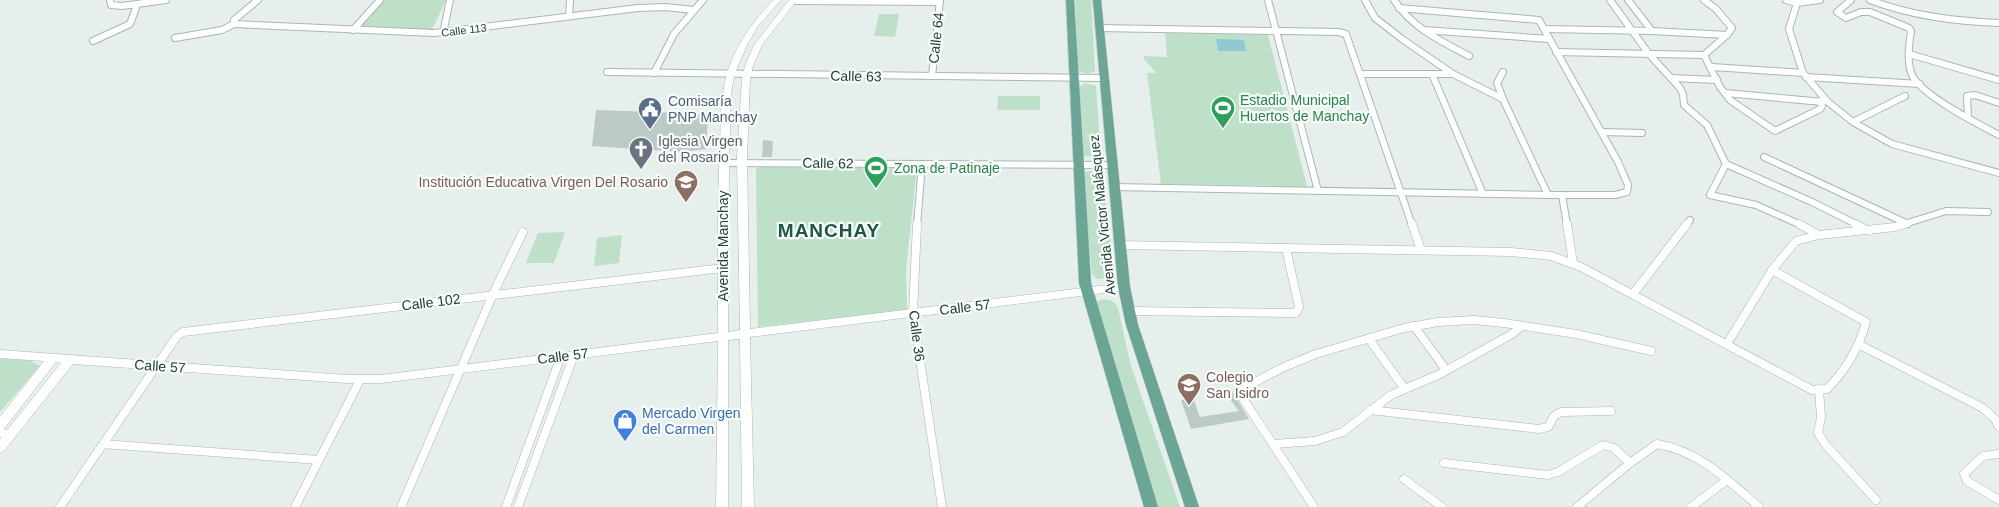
<svg xmlns="http://www.w3.org/2000/svg" width="1999" height="507" font-family="Helvetica,sans-serif">
  <style>
    .green { fill: #bfe0c8 }
    .water { fill: #8ec9d4 }
    .building { fill: #bbcac4 }
    .lines { fill: none; stroke-linecap: round; stroke-linejoin: round }
    .street-far1-casing { stroke: #a8b8b2; stroke-width: 8 }
    .street-casing { stroke: #a8b8b2; stroke-width: 9 }
    .secondary-casing { stroke: #a4bbb3; stroke-width: 1 }
    .primary-casing { stroke: #c2cac8; stroke-width: 1 }
    .street-far1 { stroke: #fff; stroke-width: 6 }
    .street { stroke: #fff; stroke-width: 8 }
    .secondary { fill: #fff; fill-rule: evenodd }
    .primary { fill: #6aa596; fill-rule: evenodd }
    .labels { text-anchor: middle; dominant-baseline: central; stroke-width: 4.5; stroke-linejoin: round; paint-order: stroke }
    .far-street-label { font-size: 11px; fill: #24423a; stroke: #f7fbf9 }
    .street-label { font-size: 14px; fill: #24423a; stroke: #f7fbf9 }
    .leisure-label { font-size: 14px; fill: #27864d; stroke: #f7fbf9; text-anchor: start }
    .service-label { font-size: 14px; fill: #4e5e75; stroke: #f7fbf9; text-anchor: start }
    .worship-label { font-size: 14px; fill: #5b616d; stroke: #f7fbf9; text-anchor: start }
    .education-label { font-size: 14px; fill: #785e54; stroke: #f7fbf9; text-anchor: end }
    .shop-label { font-size: 14px; fill: #366cbe; stroke: #f7fbf9; text-anchor: start }
    .district-label { font-size: 19px; font-weight: bold; letter-spacing: 1px; fill: #1f5548; stroke: #f7fbf9 }
  </style>
  <rect width="100%" height="100%" fill="#e6efeb"/>
  <g class="green">
    <polygon points="384,0 446,0 432,30 358,28"/>
    <path d="M 1075,0 L 1091,0 L 1095,71 C 1089,74 1084,74 1078,70 Z"/>
    <polygon points="879,14 899,14 895,37 874,36"/>
    <polygon points="1165,33 1268,35 1307,186 1161,184 1147,73 1156,73 1144,59 1144,56 1167,57"/>
    <polygon points="1085,83 1096,86 1101,157 1083,156 1079,87"/>
    <polygon points="998,96 1040,96 1040,110 997,110"/>
    <polygon points="760,167 917,168 906,269 907,310 758,327 756,169"/>
    <polygon points="1091,171 1100,173 1103,178 1114,271 1111,278 1097,279 1092,274 1083,176 1085,172"/>
    <polygon points="565,232 554,263 526,263 538,233"/>
    <polygon points="622,235 619,263 594,266 597,238"/>
    <path d="M 1099,300 C 1108,299 1114,299 1118,308 L 1131,366 L 1180,507 L 1157,507 L 1096,304 Z"/>
    <polygon points="0,359 29,360 40,366 0,412"/>
  </g>
  <polygon class="water" points="1216,39 1244,40 1246,51 1218,51"/>
  <g class="building">
    <polygon points="596,110 708,114 706,149 683,152 592,146"/>
    <polygon points="763,140 773,141 772,157 762,157"/>
    <polygon points="1232,391 1249,419 1191,429 1181,400 1193,398 1200,417 1239,411 1226,394"/>
  </g>
  <g class="lines">
    <defs>
      <g id="street-far1">
        <polyline points="110,0 111,5 122,6 166,0"/>
        <polyline points="258,0 234,20 234,24 434,33 638,8 665,7 694,10"/>
        <polyline points="1268,0 1318,191"/>
        <polyline points="1365,0 1375,18 1402,39 1453,74 1503,99 1548,195"/>
        <path d="M 1394,0 C 1412,28 1441,41 1469,56"/>
        <polyline points="1610,0 1649,54 1680,88 1683,94 1684,105 1707,125 1726,164 1812,202 1858,225"/>
        <polyline points="1628,0 1652,31"/>
        <polyline points="1704,0 1716,9 1732,28 1727,35 1704,55 1720,87 1730,100 1775,131 1820,109 1822,106 1820,101"/>
        <polyline points="1786,0 1797,3"/>
        <polyline points="1820,0 1797,3 1789,29 1803,73 1828,102 1853,122 1892,144 1999,173"/>
        <path d="M 1851,0 L 1837,12 L 1846,18 L 1861,12 L 1870,12 L 1909,28 L 1911,31 C 1909,45 1906,64 1913,77 C 1925,97 1978,124 1999,135"/>
        <path d="M 1870,0 C 1912,16 1954,21 1999,23"/>
        <polyline points="792,1 940,2"/>
        <polyline points="569,16 570,0"/>
        <polyline points="1099,28 1338,32 1346,34 1412,225"/>
        <polyline points="1545,29 1652,31 1727,35"/>
        <polyline points="353,30 380,0"/>
        <polyline points="1424,30 1549,39"/>
        <polyline points="443,33 450,0"/>
        <polyline points="175,38 222,30 234,24"/>
        <polyline points="93,41 130,24 137,5"/>
        <polyline points="1556,52 1704,55"/>
        <polyline points="1909,54 1999,80"/>
        <polyline points="1712,67 1803,73"/>
        <polyline points="607,72 1104,78"/>
        <polyline points="1503,72 1497,83 1503,99"/>
        <polyline points="654,73 674,34 703,0"/>
        <polyline points="1360,74 1453,74"/>
        <polyline points="1432,74 1483,194"/>
        <polyline points="932,76 940,0"/>
        <polyline points="1806,77 1920,84"/>
        <polyline points="1671,78 1717,80"/>
        <polyline points="1725,93 1823,102"/>
        <polyline points="1968,117 1967,96 1975,95 1999,103"/>
        <polyline points="1853,122 1905,96"/>
        <polyline points="1602,132 1642,133"/>
        <polyline points="1764,157 1908,224"/>
        <polyline points="724,163 1112,165"/>
        <polyline points="1726,164 1710,195 1756,205 1801,225"/>
        <polyline points="1114,187 1548,195 1615,195 1627,192 1628,185 1618,162 1539,20 1399,8"/>
        <polyline points="1562,195 1567,225"/>
        <polyline points="917,225 922,164"/>
        <polyline points="1686,225 1690,220"/>
        <polyline points="1901,225 1946,211 1988,212"/>
      </g>
      <g id="street">
        <polyline points="917,224 913,313 942,507"/>
        <polyline points="1412,224 1421,250"/>
        <polyline points="1567,224 1573,263"/>
        <polyline points="1799,224 1819,235"/>
        <polyline points="1855,224 1869,231"/>
        <path d="M 1119,245 L 1511,252 L 1551,256 L 1581,267 L 1812,390 L 1827,389 C 1846,370 1859,348 1866,322 L 1772,270"/>
        <polyline points="1633,294 1687,224"/>
        <polyline points="1129,311 1296,313 1299,307 1286,248"/>
        <polyline points="1414,326 1446,370"/>
        <polyline points="1369,339 1404,388"/>
        <polyline points="1727,344 1772,270 1796,241 1819,235 1895,227 1905,224"/>
        <polyline points="1858,344 1983,408 1995,419 1999,427"/>
        <polyline points="1819,389 1821,417 1818,433 1825,444 1876,500"/>
        <polyline points="1370,410 1539,429 1548,427 1554,416 1561,412 1611,411"/>
        <polyline points="0,433 11,434"/>
        <polyline points="103,444 319,460"/>
        <polyline points="1274,444 1315,441 1343,432 1391,395 1440,374 1512,334 1522,326"/>
        <polyline points="1999,454 1983,456 1964,474 1967,481 1999,500"/>
        <polyline points="1444,463 1548,475 1558,472 1603,445 1614,448 1630,463"/>
        <polyline points="1404,479 1442,507"/>
        <polyline points="60,507 177,336 183,332 723,268"/>
        <polyline points="295,507 360,380"/>
        <polyline points="401,507 493,294 523,232"/>
        <polyline points="506,507 561,356"/>
        <polyline points="518,507 574,355"/>
        <polyline points="1314,507 1238,391 1284,367 1316,354 1404,328 1438,322 1474,320 1504,323 1576,334 1651,351"/>
        <path d="M 1577,507 L 1630,463 L 1657,444 C 1699,451 1728,480 1759,507"/>
        <polyline points="1691,507 1727,480"/>
      </g>
      <path id="secondary" d="M 773,0 L 781,0 L 758,26 L 746,47 L 735,73 L 731,93 L 729,163 L 728,332 L 740,330 L 737,157 L 742,79 L 745,66 L 754,45 L 789,0 L 797,0 L 762,45 L 753,66 L 750,79 L 747,157 L 750,329 L 1124,283 L 1128,284 L 1129,287 L 1128,290 L 750,337 L 754,507 L 742,507 L 740,339 L 728,340 L 728,507 L 716,507 L 718,341 L 381,383 L 347,383 L 73,364 L 4,451 L 0,453 L 0,439 L 61,363 L 56,362 L 4,429 L 0,431 L 0,417 L 44,361 L 0,358 L 0,350 L 347,375 L 381,375 L 718,333 C 718,271 717,208 720,146 C 721,122 720,97 727,74 C 735,45 753,22 773,0 Z"/>
      <g id="primary">
        <polygon points="1066,0 1074,0 1091,283 1158,507 1144,507 1079,283"/>
        <polygon points="1093,0 1101,0 1130,287 1138,325 1199,507 1185,507 1126,325 1118,287"/>
      </g>
    </defs>
    <use href="#street-far1" class="street-far1-casing"/>
    <use href="#street" class="street-casing"/>
    <use href="#secondary" class="secondary-casing"/>
    <use href="#primary" class="primary-casing"/>
    <use href="#street-far1" class="street-far1"/>
    <use href="#street" class="street"/>
    <use href="#secondary" class="secondary"/>
    <use href="#primary" class="primary"/>
  </g>
  <defs>
    <symbol id="stadium-pin" viewBox="-11 -11 22 30"><path d="M0 17L-7.5 6A9.5 9.5 0 1 1 7.5 6Z" fill="#2e9e5b" stroke="#f7fbf9"/><path d="M0-5a6.5 5 0 1 0 0 10a6.5 5 0 1 0 0-10ZM-3.5-1.8h7v3.6h-7Z" fill="#fff"/></symbol>
    <symbol id="civic-pin" viewBox="-11 -11 22 30"><path d="M0 17L-7.5 6A9.5 9.5 0 1 1 7.5 6Z" fill="#5c6f8a" stroke="#f7fbf9"/><path d="M-.6-6.5H3V-4.5H.6V-3L4-1V1h2V6H-6V1h2V-1L-.6-3ZM-1.2 2.5V6h2.4V2.5Z" fill="#fff"/></symbol>
    <symbol id="church-pin" viewBox="-11 -11 22 30"><path d="M0 17L-7.5 6A9.5 9.5 0 1 1 7.5 6Z" fill="#6b7280" stroke="#f7fbf9"/><path d="M-1.2-6h2.4v3.5h3.3v2.4h-3.3V6h-2.4V-.1h-3.3v-2.4h3.3Z" fill="#fff"/></symbol>
    <symbol id="school-pin" viewBox="-11 -11 22 30"><path d="M0 17L-7.5 6A9.5 9.5 0 1 1 7.5 6Z" fill="#8d6e63" stroke="#f7fbf9"/><path d="M0-5L7-2L0 1L-7-2ZM-4 1L0 2.5L4 1V4Q0 6-4 4Z" fill="#fff"/></symbol>
    <symbol id="shop-pin" viewBox="-11 -11 22 30"><path d="M0 17L-7.5 6A9.5 9.5 0 1 1 7.5 6Z" fill="#3f7fe0" stroke="#f7fbf9"/><path d="M-5-2.5h2.3a2.7 3.5 0 0 1 5.4 0H5L5.5 6h-11ZM-1.5-2.5h3a1.5 2.3 0 0 0-3 0Z" fill="#fff"/></symbol>
  </defs>
  <g fill-rule="evenodd">
    <use href="#stadium-pin" x="1209" y="94" width="28" height="38"/>
    <use href="#civic-pin" x="636" y="95" width="28" height="38"/>
    <use href="#church-pin" x="627" y="135" width="28" height="38"/>
    <use href="#stadium-pin" x="862" y="154" width="28" height="38"/>
    <use href="#school-pin" x="672" y="168" width="28" height="38"/>
    <use href="#school-pin" x="1175" y="371" width="28" height="38"/>
    <use href="#shop-pin" x="611" y="407" width="28" height="38"/>
  </g>
  <g class="labels">
    <g class="far-street-label">
      <text transform="translate(464 30) rotate(-7)">Calle 113</text>
    </g>
    <g class="street-label">
      <text transform="translate(936 38) rotate(-84)">Calle 64</text>
      <text transform="translate(856 76) rotate(1)">Calle 63</text>
      <text transform="translate(828 163) rotate(1)">Calle 62</text>
      <text transform="translate(1102 215) rotate(-96)">Avenida Victor Malásquez</text>
      <text transform="translate(723 246) rotate(-90)">Avenida Manchay</text>
      <text transform="translate(431 302) rotate(-7)">Calle 102</text>
      <text transform="translate(965 307) rotate(-7)">Calle 57</text>
      <text transform="translate(917 336) rotate(83)">Calle 36</text>
      <text transform="translate(563 356) rotate(-7)">Calle 57</text>
      <text transform="translate(160 366) rotate(4)">Calle 57</text>
    </g>
    <g class="leisure-label">
      <text x="1240" y="100">Estadio Municipal<tspan x="1240" dy="16">Huertos de Manchay</tspan></text>
      <text x="894" y="168">Zona de Patinaje</text>
    </g>
    <g class="service-label">
      <text x="668" y="101">Comisaría<tspan x="668" dy="16">PNP Manchay</tspan></text>
    </g>
    <g class="worship-label">
      <text x="658" y="141">Iglesia Virgen<tspan x="658" dy="16">del Rosario</tspan></text>
    </g>
    <g class="education-label">
      <text x="668" y="182">Institución Educativa Virgen Del Rosario</text>
      <text x="1206" y="377" text-anchor="start">Colegio<tspan x="1206" dy="16">San Isidro</tspan></text>
    </g>
    <g class="shop-label">
      <text x="642" y="413">Mercado Virgen<tspan x="642" dy="16">del Carmen</tspan></text>
    </g>
    <g class="district-label">
      <text x="829" y="230">MANCHAY</text>
    </g>
  </g>
</svg>
